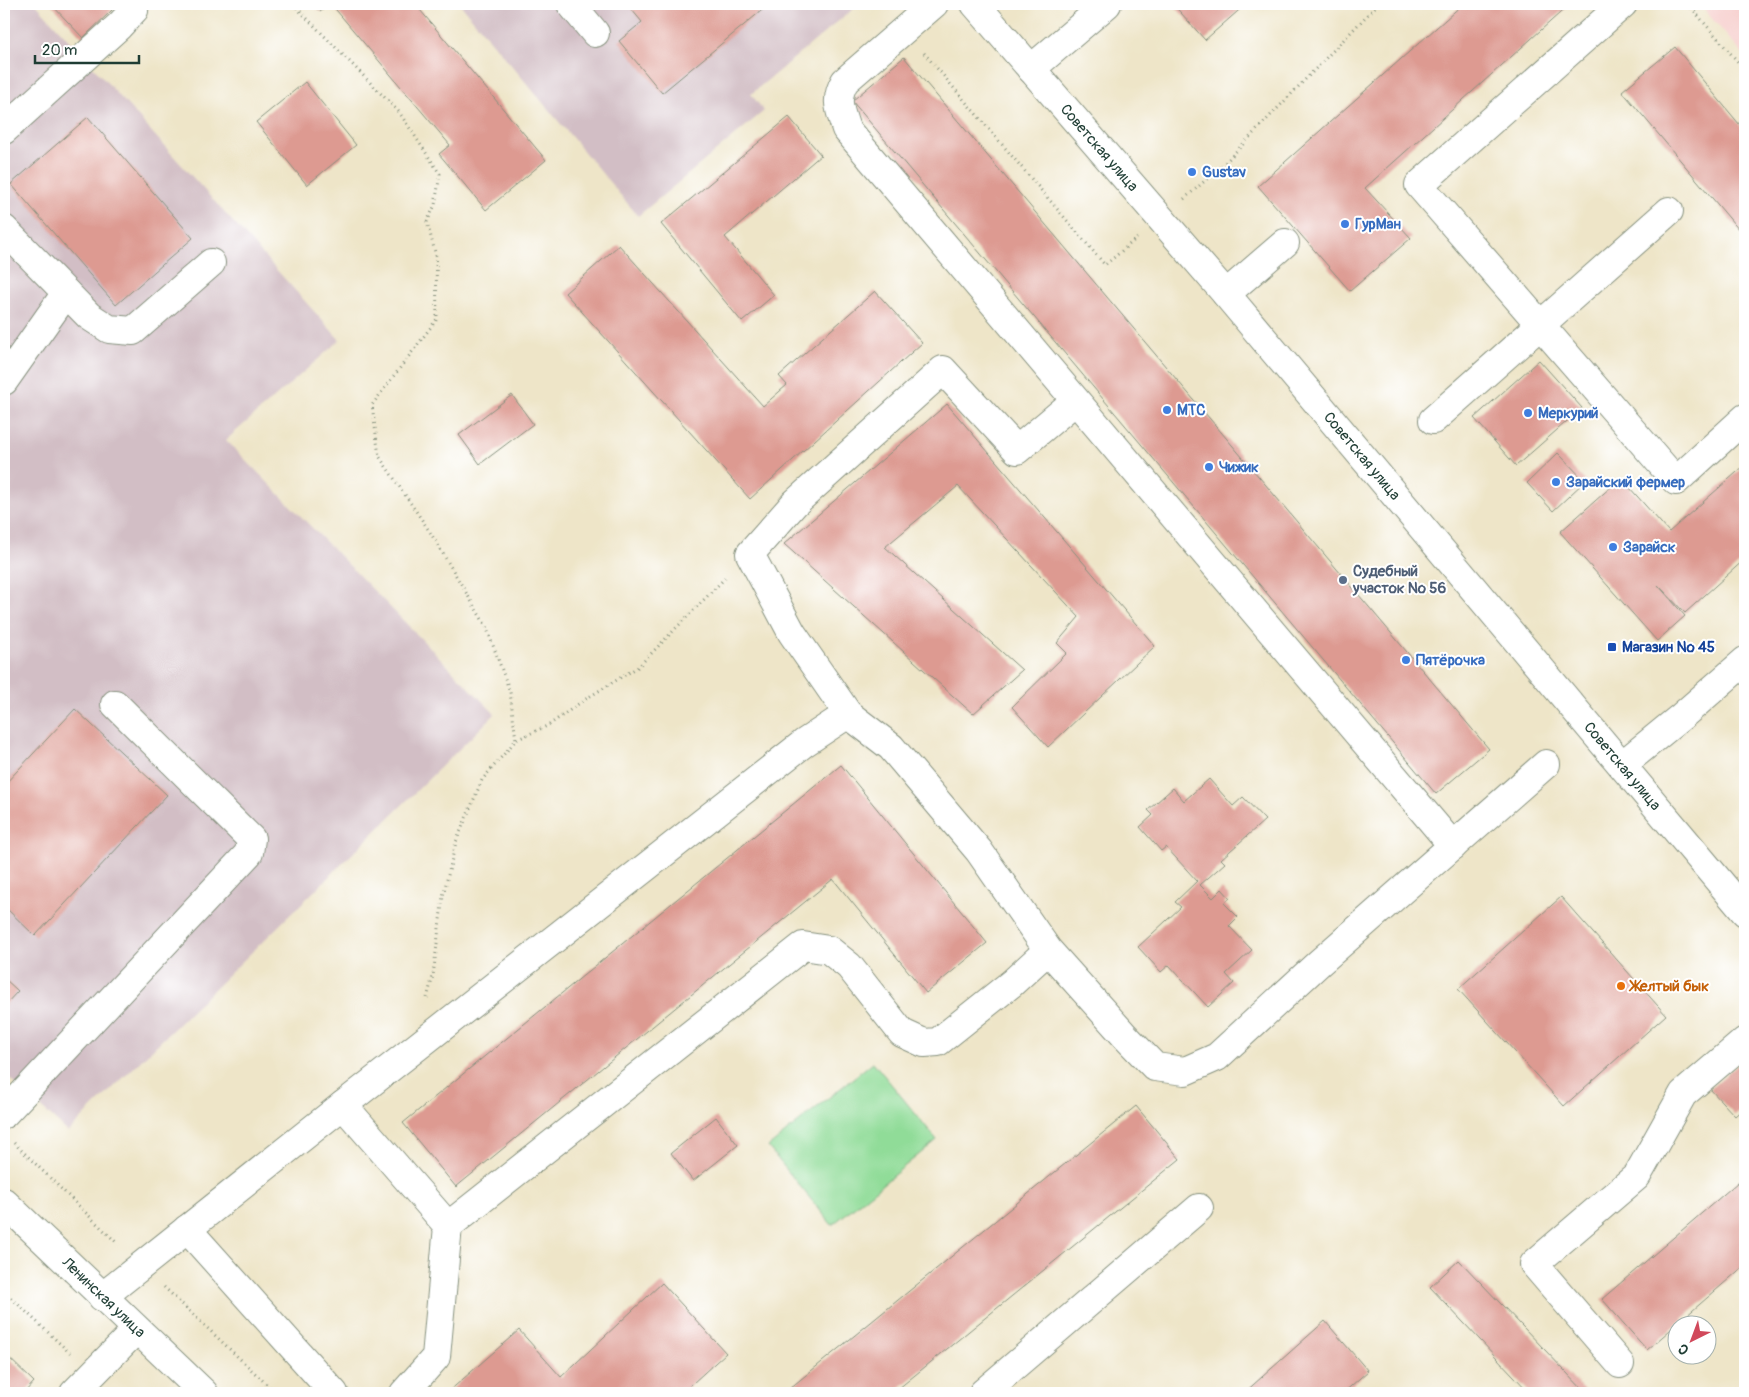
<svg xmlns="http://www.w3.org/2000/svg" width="1749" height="1397" font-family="Pangolin,sans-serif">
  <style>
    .built { fill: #f7d0cf }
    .industrial { fill: #d2bec5 }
    .green { fill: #90dc98; stroke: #588c66 }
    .building { fill: #dd9a91 }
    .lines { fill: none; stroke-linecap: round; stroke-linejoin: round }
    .minor-casing { stroke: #86917e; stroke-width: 30 }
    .path { stroke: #86917e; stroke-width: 3; stroke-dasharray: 1 4; stroke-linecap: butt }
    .minor { stroke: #fff; stroke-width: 28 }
    .shop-dot { fill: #3f7fe0; stroke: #fff; stroke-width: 2 }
    .service-dot { fill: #5c6f8a; stroke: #fff; stroke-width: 2 }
    .transit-dot { fill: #1a4fb4; stroke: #fff; stroke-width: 2 }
    .food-dot { fill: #e8710a; stroke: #fff; stroke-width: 2 }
    .labels { text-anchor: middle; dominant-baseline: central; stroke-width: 4; stroke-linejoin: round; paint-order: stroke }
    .street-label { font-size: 15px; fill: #1f3d34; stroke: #fff }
    .shop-label { font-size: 15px; font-weight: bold; fill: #366cbe; stroke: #fff; text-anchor: start }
    .service-label { font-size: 15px; font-weight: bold; fill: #4e5e75; stroke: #fff; text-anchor: start }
    .transit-label { font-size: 15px; font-weight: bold; fill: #164399; stroke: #fff; text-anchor: start }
    .food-label { font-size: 15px; font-weight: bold; fill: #c56008; stroke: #fff; text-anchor: start }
  </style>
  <rect width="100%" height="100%" fill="#fff"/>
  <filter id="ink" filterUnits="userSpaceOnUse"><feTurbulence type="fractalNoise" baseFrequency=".02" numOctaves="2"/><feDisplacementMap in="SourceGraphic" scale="10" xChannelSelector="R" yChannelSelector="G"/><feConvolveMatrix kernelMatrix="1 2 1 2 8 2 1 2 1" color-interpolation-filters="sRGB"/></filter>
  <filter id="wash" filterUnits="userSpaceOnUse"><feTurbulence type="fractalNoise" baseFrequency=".0096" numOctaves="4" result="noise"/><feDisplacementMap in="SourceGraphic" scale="20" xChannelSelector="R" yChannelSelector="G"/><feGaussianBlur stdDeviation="1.12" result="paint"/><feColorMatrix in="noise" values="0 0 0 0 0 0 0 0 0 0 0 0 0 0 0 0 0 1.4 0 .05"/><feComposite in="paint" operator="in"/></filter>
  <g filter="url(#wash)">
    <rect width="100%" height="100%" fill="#eee5c8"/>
    <polygon class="built" points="1706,4 1745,4 1745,57 1702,7"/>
    <g class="industrial">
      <polygon points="4,4 36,4 340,340 226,440 495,714 68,1132 4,1073"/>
      <polygon points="460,4 859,4 751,94 764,111 638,216"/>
    </g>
    <polygon class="green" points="873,1062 937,1140 832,1225 768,1147"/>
    <g id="blocks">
      <g class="building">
        <polygon points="53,4 106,4 112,10 83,38 52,5"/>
        <polygon points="313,4 330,4 320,12"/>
        <polygon points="331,4 415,4 546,160 486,210 439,154 450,145"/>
        <polygon points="627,4 766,4 767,6 662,93 619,41 642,22"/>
        <polygon points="1173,4 1246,4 1205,40"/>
        <polygon points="1463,4 1570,4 1365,188 1411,238 1350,291 1258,186"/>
        <polygon points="1675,47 1745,131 1745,237 1622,91"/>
        <polygon points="904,57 1489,749 1436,794 852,101"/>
        <polygon points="305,82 356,145 307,185 256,122"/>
        <polygon points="88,117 193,238 116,305 11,184"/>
        <polygon points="789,117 821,155 725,237 774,295 742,322 661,224"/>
        <polygon points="619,245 763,406 787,385 779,376 875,291 922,343 750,499 565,293"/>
        <polygon points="1539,360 1582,408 1516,466 1474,418"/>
        <polygon points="512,395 533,424 480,464 459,435"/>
        <polygon points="947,404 1155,646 1048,747 1012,707 1067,653 1057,643 1079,617 958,486 885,547 1022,670 973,714 784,544"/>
        <polygon points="1558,453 1585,481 1553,511 1527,483"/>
        <polygon points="1745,465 1745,559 1685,613 1658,585 1685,616 1657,641 1560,532 1621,478 1669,532"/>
        <polygon points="75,709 167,795 35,936 4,906 4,785"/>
        <polygon points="841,765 987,943 926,993 833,879 456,1187 403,1123"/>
        <polygon points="1209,779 1233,806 1243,797 1265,820 1221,859 1225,863 1200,885 1213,898 1222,889 1230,898 1224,903 1238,917 1229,926 1252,950 1226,974 1234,983 1208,1007 1169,965 1161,972 1138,947 1181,907 1175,902 1197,881 1166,847 1161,851 1140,827 1153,815 1148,810 1173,788 1184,801"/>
        <polygon points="1561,897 1666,1015 1564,1106 1458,989"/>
        <polygon points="4,978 18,991 4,1006"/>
        <polygon points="1745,1057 1745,1107 1735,1116 1710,1089"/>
        <polygon points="1136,1106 1180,1159 893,1393 784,1393"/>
        <polygon points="716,1117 738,1145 693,1181 671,1153"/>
        <polygon points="1745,1176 1745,1265 1647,1350 1602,1299"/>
        <polygon points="1459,1260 1586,1393 1530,1393 1430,1287"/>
        <polygon points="662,1283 726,1353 682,1393 447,1393 519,1330 561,1377"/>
        <polygon points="1325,1321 1368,1371 1343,1393 1244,1393"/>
        <polygon points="4,1353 34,1382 24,1393 4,1393"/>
      </g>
    </g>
  </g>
  <g filter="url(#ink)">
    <use href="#blocks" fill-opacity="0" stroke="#86917e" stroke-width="1"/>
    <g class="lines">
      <defs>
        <g id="minor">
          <polyline points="571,4 595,33"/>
          <path d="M 934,4 L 845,81 C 834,100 840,110 846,129 L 1453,846"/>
          <path id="s1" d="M 975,4 L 1226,294 L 1745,912"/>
          <polyline points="1623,4 1419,185 1676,481 1745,418"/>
          <polyline points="1031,69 1107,4"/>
          <polyline points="4,130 119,26 134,10 132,4"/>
          <polyline points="4,229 89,316 109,329 133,331 211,263"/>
          <polyline points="1226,294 1285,243"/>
          <polyline points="4,381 66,293"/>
          <polyline points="1433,420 1669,211"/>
          <polyline points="848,714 792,633 750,554 795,503 943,370 1017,450 1075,401"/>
          <polyline points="1622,765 1682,716 1745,661"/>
          <polyline points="1048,950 979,851 891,747 848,714 804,743 343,1105 448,1226 803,946 829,950 849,966 902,1033 924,1043 938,1042 1012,983 1048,950 1125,1036 1155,1067 1185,1071 1217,1057 1319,963 1546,764"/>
          <polyline points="4,1114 249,853 251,839 115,704"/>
          <path id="s2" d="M 4,1202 L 204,1393"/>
          <polyline points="187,1229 334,1393"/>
          <polyline points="102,1297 343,1105"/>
          <polyline points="1620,1364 1534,1264 1637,1176 1683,1094 1745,1041"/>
          <polyline points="74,1393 136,1330"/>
          <polyline points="404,1393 436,1357 448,1226"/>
          <polyline points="983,1393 1199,1208"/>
        </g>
      </defs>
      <use href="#minor" class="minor-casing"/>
      <g class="path">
        <polyline points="293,4 399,112 440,174 435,205 427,222 436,256 437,319 372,405 379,456 430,532 486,626 510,692 516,740"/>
        <polyline points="1688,4 1745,70"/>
        <polyline points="924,53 1105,265 1137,238"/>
        <polyline points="1184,199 1221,167 1378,4"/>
        <polyline points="427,998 433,976 443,896 456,842 482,780 516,740 549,725 584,700 638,667 727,576"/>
        <polyline points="14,1143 117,1243"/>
        <polyline points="164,1287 276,1393"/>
        <polyline points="4,1291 70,1353"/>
      </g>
      <use href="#minor" class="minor"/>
    </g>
  </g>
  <g class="shop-dot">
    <circle cx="1192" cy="172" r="5"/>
    <circle cx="1345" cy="224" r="5"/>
    <circle cx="1167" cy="410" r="5"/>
    <circle cx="1528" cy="413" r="5"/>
    <circle cx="1209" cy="467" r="5"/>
    <circle cx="1556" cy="482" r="5"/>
    <circle cx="1613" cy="547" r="5"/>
    <circle cx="1406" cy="660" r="5"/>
  </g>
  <circle class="service-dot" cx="1343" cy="580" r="5"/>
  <rect class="transit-dot" x="1607" y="642" width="10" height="10" rx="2.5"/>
  <circle class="food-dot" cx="1621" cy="986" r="5"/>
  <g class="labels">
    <g class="street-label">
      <text stroke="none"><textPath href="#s1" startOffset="190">Советская улица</textPath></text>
      <text stroke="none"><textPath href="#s1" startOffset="595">Советская улица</textPath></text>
      <text stroke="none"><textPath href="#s1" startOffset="1000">Советская улица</textPath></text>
      <text stroke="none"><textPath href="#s2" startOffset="138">Ленинская улица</textPath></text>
    </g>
    <g class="shop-label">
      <text x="1202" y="172">Gustav</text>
      <text x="1355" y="224">ГурМан</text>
      <text x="1177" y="410">МТС</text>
      <text x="1538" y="413">Меркурий</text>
      <text x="1219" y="467">Чижик</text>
      <text x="1566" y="482">Зарайский фермер</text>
      <text x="1623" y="547">Зарайск</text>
      <text x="1416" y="660">Пятёрочка</text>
    </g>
    <g class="service-label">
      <text x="1353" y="571">Судебный<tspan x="1353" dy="17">участок № 56</tspan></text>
    </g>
    <g class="transit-label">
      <text x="1622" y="647">Магазин № 45</text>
    </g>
    <g class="food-label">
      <text x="1631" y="986">Желтый бык</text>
    </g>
  </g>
  <rect width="1749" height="1397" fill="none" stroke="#fff" stroke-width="20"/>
  <g transform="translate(1692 1340) rotate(222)"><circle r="24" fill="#ffffff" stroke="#a5b1ae"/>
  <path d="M0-4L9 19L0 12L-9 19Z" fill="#d1495b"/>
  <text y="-8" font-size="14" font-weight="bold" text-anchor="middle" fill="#1f3d34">С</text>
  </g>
  <path d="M35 55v8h104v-8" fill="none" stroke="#1f3d34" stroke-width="2.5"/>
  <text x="42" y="55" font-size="15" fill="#1f3d34" stroke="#ffffff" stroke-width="4" paint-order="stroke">20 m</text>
</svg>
